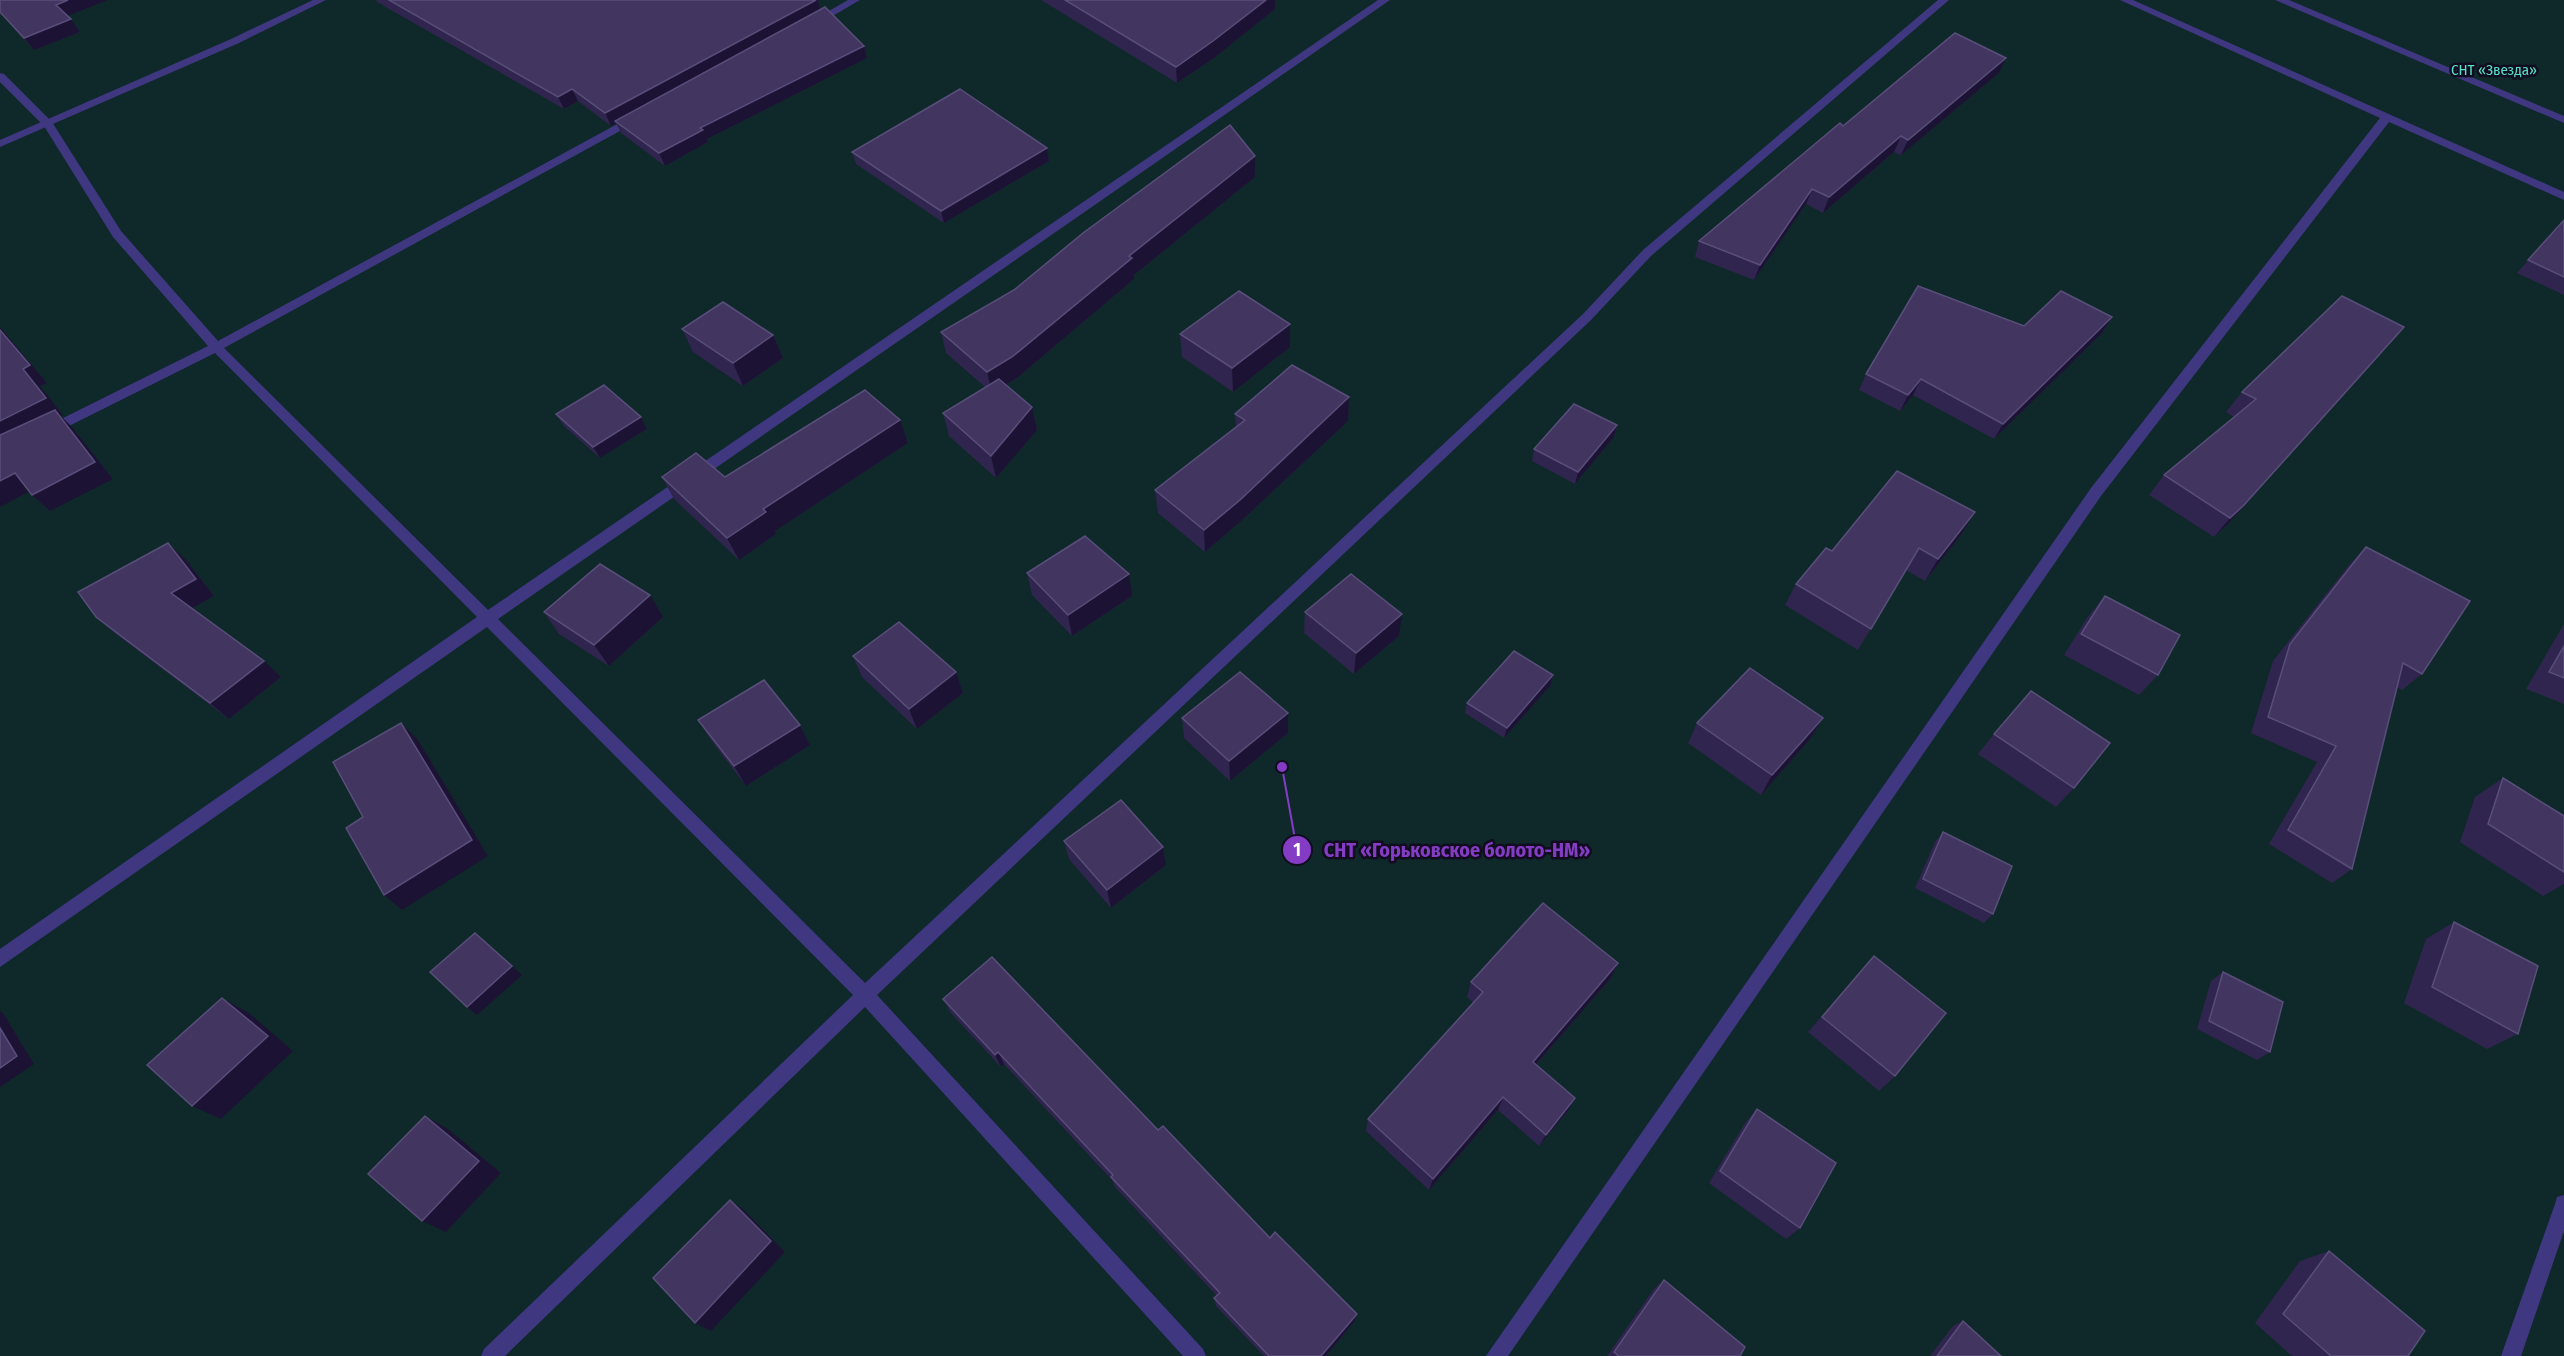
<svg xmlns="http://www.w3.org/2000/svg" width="2564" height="1356" font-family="'Fira Sans Condensed',sans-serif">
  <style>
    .green { fill: #0f292a }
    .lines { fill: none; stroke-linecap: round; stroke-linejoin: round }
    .lane { fill: #3f3780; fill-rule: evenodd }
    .street { fill: #3f3780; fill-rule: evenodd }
    .wall { fill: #30254e }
    .shaded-wall { fill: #1c1334 }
    .building { fill: #423661; stroke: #594e7a; stroke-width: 1.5 }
    .labels { text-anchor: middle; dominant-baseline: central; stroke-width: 5; stroke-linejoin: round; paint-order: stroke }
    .far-park-label { font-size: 15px; fill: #57e0c7; stroke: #110c20 }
    .leader { fill: none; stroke: #843cc5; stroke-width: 2 }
    .callout-dot { fill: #843cc5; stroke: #110c20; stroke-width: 2 }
    .mark-label { font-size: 18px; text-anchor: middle; font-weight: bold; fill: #fff }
    .callout-label { font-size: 20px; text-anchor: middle; font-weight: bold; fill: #843cc5; stroke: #110c20; stroke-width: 5; stroke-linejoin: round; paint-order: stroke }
  </style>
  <rect width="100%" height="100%" fill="#110c20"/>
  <rect class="green" x="0" y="0" width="2564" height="1356"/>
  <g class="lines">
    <g class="lane">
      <polygon points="848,0 860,0 817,25 808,23"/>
      <polygon points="1378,0 1390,0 498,619 865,983 1583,314 1643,250 1938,0 1949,0 1651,256 1591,320 877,995 1203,1349 1206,1356 1183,1356 865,1007 505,1356 481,1356 484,1349 853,995 487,627 0,967 0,949 477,617 215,353 53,434 43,434 41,431 43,428 208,346 113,237 44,126 0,82 0,73 4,74 52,122 121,231 218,341 632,116 640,116 640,120 224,348 488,610"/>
      <polygon points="2120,0 2133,0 2564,192 2564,200 2389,122 2101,496 1508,1356 1486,1356 2091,488 2380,118"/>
      <polygon points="2275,0 2289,0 2564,116 2564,123"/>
      <polygon points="2564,1195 2564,1231 2521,1356 2501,1356 2555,1204 2557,1197"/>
    </g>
    <polygon class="street" points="313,0 326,0 239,43 0,147 0,140 231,39"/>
  </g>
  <g class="wall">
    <polygon points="0,0 68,16 80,32 34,50 0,13"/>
    <polygon points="376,0 818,0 821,10 864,46 867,58 707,139 708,142 665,166 621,133 616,123 611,126 578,101 564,109 377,2"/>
    <polygon points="1041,0 1275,0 1275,9 1214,58 1177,83"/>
    <polygon points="1999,73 1901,155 1894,152 1823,213 1806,204 1754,280 1695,257 1699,241 1843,126"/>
    <polygon points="1047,148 1049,161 944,223 856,164 852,152"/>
    <polygon points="1255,177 1134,275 1134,279 1017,378 1006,385 1032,407 1037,430 996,478 949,436 943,413 985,387 946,353 941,332 1014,290"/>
    <polygon points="2564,220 2564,295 2517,273"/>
    <polygon points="2112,317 2102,333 1994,439 1913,395 1900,411 1859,390 1866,374 2024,326"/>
    <polygon points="1290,324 1290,347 1233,392 1182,357 1180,334"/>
    <polygon points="682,329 773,335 783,358 743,386 693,352"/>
    <polygon points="2386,348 2227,525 2214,537 2149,495 2164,475 2234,417 2226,412 2242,392"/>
    <polygon points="1349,397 1348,421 1240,522 1205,552 1158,513 1155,490 1236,427 1235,414"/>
    <polygon points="556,414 647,429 600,458 564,426"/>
    <polygon points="1617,425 1614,437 1575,484 1532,461 1534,449"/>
    <polygon points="908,443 775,531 776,534 739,560 674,499 662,477 725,477"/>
    <polygon points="1961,535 1925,581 1906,570 1858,650 1785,605 1796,584 1832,551"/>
    <polygon points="2366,547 2422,674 2402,690 2397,687 2352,869 2332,883 2269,844 2317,762 2251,733 2273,661 2349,565"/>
    <polygon points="186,560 214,596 192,608 281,677 229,719 116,634 96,617"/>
    <polygon points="1027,573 1132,596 1072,636 1032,595"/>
    <polygon points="2105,596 2158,675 2139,695 2064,655 2087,618"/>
    <polygon points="544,612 663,617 609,666 559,634"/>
    <polygon points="1305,612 1399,636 1354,674 1304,633"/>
    <polygon points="2564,624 2564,704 2526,689"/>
    <polygon points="853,656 956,672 963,693 917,729 862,677"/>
    <polygon points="1553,675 1550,686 1504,738 1465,713 1467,703"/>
    <polygon points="1182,718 1288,733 1230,781 1184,738"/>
    <polygon points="1823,718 1811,738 1761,795 1688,743 1697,723"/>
    <polygon points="698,720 800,725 810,745 746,786 711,740"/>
    <polygon points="1994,734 2074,788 2056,807 1978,754"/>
    <polygon points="2503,778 2564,816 2564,884 2543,896 2460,842 2475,797"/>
    <polygon points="1943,832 1993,914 1984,923 1915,888 1935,842"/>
    <polygon points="1064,841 1166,865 1111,908 1069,859"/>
    <polygon points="2454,922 2518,1034 2487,1049 2404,1003 2426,939"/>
    <polygon points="1874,956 1895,1076 1879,1091 1808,1032"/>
    <polygon points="1618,963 1611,978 1536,1065 1568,1111 1539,1146 1498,1110 1429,1190 1366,1131 1368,1119 1474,1003 1467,997 1471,982"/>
    <polygon points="2223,972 2270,1052 2257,1060 2197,1029 2211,981"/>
    <polygon points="943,999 1158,1130 1270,1238 1357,1314 1355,1321 1326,1356 1264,1356 1216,1306 1214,1298 1217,1296 1115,1187 1112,1180 1004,1064 1001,1067 950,1012"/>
    <polygon points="1757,1109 1800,1228 1786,1239 1709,1183 1745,1123"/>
    <polygon points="2329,1251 2408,1356 2292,1356 2255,1323 2300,1261"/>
    <polygon points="1664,1280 1740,1356 1607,1356 1654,1289"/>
    <polygon points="1963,1321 2001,1356 1930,1356 1953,1326"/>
  </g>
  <g class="shaded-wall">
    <polygon points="68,0 108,0 65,17 56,5"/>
    <polygon points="816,0 818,0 821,12 615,121 616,123 611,126 605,113"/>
    <polygon points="1266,0 1275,0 1275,9 1214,58 1177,83 1176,67"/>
    <polygon points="71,19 80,32 34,50 24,38"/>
    <polygon points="864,46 867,58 707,139 708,142 665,166 659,153 700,128"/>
    <polygon points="2006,58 1999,73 1901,155 1908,140"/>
    <polygon points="572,89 578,101 564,109 558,97"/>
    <polygon points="1901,136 1894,152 1823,213 1829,197"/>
    <polygon points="1047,148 1049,161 944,223 941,211"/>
    <polygon points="1255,156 1255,177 1134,275 1134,279 1017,378 992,393 987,372 1129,256"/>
    <polygon points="1812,189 1806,204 1754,280 1760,265"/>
    <polygon points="2112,317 2102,333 1994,439 2003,424"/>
    <polygon points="1290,324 1290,347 1233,392 1232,368"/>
    <polygon points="0,327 47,383 40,386 63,415 61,416 72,427 113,479 50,511 32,495 0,446"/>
    <polygon points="2404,327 2227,525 2214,537 2230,518"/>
    <polygon points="773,335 783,358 743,386 733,363"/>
    <polygon points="1921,379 1913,395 1900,411 1908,395"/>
    <polygon points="1349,397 1348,421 1240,522 1205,552 1204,530"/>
    <polygon points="1032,407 1037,430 996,478 991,456"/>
    <polygon points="641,417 647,429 600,458 593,447"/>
    <polygon points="900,420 908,443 775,531 776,534 739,560 727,538 763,509"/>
    <polygon points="1617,425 1614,437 1575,484 1578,472"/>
    <polygon points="15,473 34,489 0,507 0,481"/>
    <polygon points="1975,512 1961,535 1925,581 1938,559"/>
    <polygon points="168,543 186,560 214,596 189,610 171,593"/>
    <polygon points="1129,574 1132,596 1072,636 1068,615"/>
    <polygon points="650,595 663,617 609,666 594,645"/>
    <polygon points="1402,614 1399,636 1354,674 1356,653"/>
    <polygon points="264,661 281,677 229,719 210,703"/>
    <polygon points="956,672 963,693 917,729 909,709"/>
    <polygon points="1553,675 1550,686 1504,738 1507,728"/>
    <polygon points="1288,713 1288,733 1230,781 1229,761"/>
    <polygon points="1823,718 1811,738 1761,795 1772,775"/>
    <polygon points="401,723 418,740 488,856 402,910 384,895"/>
    <polygon points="800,725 810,745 746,786 734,766"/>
    <polygon points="1163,847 1166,865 1111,908 1107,890"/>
    <polygon points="485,942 522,975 477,1015 467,1007"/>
    <polygon points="1618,963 1611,978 1527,1075 1533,1062"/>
    <polygon points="222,998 249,1013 293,1051 221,1119 192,1106"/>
    <polygon points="0,1011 3,1013 34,1064 0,1087"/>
    <polygon points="998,1052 1004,1064 1001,1067 995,1055"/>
    <polygon points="1503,1097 1498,1110 1429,1190 1433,1179"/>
    <polygon points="1575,1098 1568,1111 1539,1146 1546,1135"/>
    <polygon points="425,1116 448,1129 501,1173 446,1232 422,1221"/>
    <polygon points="730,1200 745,1211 785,1252 711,1331 695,1323"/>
    <polygon points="1357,1314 1355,1321 1326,1356 1321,1356"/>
  </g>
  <g class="building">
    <polygon points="0,0 68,0 56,5 71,19 24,38 0,12"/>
    <polygon points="389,0 816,0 605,113 572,89 558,97"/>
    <polygon points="1065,0 1266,0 1213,41 1176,67"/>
    <polygon points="825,7 864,46 700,128 703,130 659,153 615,121"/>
    <polygon points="1955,33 2006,58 1908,140 1901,136 1829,197 1812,189 1760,265 1699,241 1840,123 1843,126"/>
    <polygon points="960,89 1047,148 941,211 852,152"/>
    <polygon points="1230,125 1255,156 1129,256 1132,258 1012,357 987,372 941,332 1014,290 1083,233"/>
    <polygon points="2564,220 2564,277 2528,260"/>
    <polygon points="1918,286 2024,326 2061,291 2112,317 2003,424 1921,379 1908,395 1866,374"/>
    <polygon points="1239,291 1290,324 1232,368 1180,334"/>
    <polygon points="2342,296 2404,327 2244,505 2230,518 2164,475 2256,399 2242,392"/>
    <polygon points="723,302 773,335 733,363 682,329"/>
    <polygon points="0,330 30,365 23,369 46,398 0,421"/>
    <polygon points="1292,365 1349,397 1240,500 1204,530 1155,490 1245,420 1235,414"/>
    <polygon points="999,379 1032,407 991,456 943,413"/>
    <polygon points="604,385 641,417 593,447 556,414"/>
    <polygon points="865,390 900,420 763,509 766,512 727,538 662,477 696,453 725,477"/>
    <polygon points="1574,404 1617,425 1578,472 1534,449"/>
    <polygon points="55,410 95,462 32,495 15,473 0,481 0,435"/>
    <polygon points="1897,471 1975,512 1938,559 1919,548 1871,629 1796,584 1826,548 1832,551"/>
    <polygon points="1085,536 1129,574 1068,615 1027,573"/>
    <polygon points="168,543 196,579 171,593 264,661 210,703 96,617 78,592"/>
    <polygon points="2366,547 2470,601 2422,674 2403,663 2352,869 2288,830 2336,746 2268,717 2290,644"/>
    <polygon points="600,564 650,595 594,645 544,612"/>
    <polygon points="1351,574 1402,614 1356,653 1305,612"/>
    <polygon points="2105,596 2180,635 2158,675 2081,634"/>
    <polygon points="899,622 956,672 909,709 853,656"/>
    <polygon points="2564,646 2564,678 2549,672"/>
    <polygon points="1514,651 1553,675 1507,728 1467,703"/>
    <polygon points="1750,668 1823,718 1772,775 1697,723"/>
    <polygon points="1240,672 1288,713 1229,761 1182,718"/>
    <polygon points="764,680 800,725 734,766 698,720"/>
    <polygon points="2031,691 2110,743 2074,788 1994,734"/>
    <polygon points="401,723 472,840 384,895 346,828 363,817 333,762"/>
    <polygon points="2503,778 2564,816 2564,872 2488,824"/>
    <polygon points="1121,800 1163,847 1107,890 1064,841"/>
    <polygon points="1943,832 2012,866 1993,914 1923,879"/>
    <polygon points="1543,903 1618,963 1533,1062 1575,1098 1546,1135 1503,1097 1433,1179 1368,1119 1483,992 1471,982"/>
    <polygon points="2454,922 2538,966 2518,1034 2432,987"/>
    <polygon points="475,933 512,966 467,1007 430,972"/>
    <polygon points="1874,956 1946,1013 1895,1076 1822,1017"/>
    <polygon points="992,957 1158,1130 1163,1126 1270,1238 1275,1232 1357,1314 1321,1356 1269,1356 1214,1298 1220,1293 1111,1177 1113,1175 998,1052 995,1055 943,999"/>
    <polygon points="2223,972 2283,1002 2270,1052 2209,1021"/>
    <polygon points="222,998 268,1036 192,1106 147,1065"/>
    <polygon points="0,1028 17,1056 0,1068"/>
    <polygon points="1757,1109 1836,1163 1800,1228 1720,1171"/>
    <polygon points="425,1116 479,1161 422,1221 368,1174"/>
    <polygon points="730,1200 771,1241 695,1323 653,1278"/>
    <polygon points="2329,1251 2425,1331 2408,1356 2331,1356 2283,1314"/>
    <polygon points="1664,1280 1745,1347 1740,1356 1619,1356 1614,1352"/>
    <polygon points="1963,1321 2001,1356 1937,1356"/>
  </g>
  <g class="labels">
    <g class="far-park-label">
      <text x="2494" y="70">СНТ «Звезда»</text>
    </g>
  </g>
  <path class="leader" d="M1282 767L1297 850"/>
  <g class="callout-dot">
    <circle cx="1282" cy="767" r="6"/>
    <circle cx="1297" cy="850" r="15"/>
  </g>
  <g class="mark-label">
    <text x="1297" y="856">1</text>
  </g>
  <g class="callout-label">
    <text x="1457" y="857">СНТ «Горьковское болото-НМ»</text>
  </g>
</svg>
